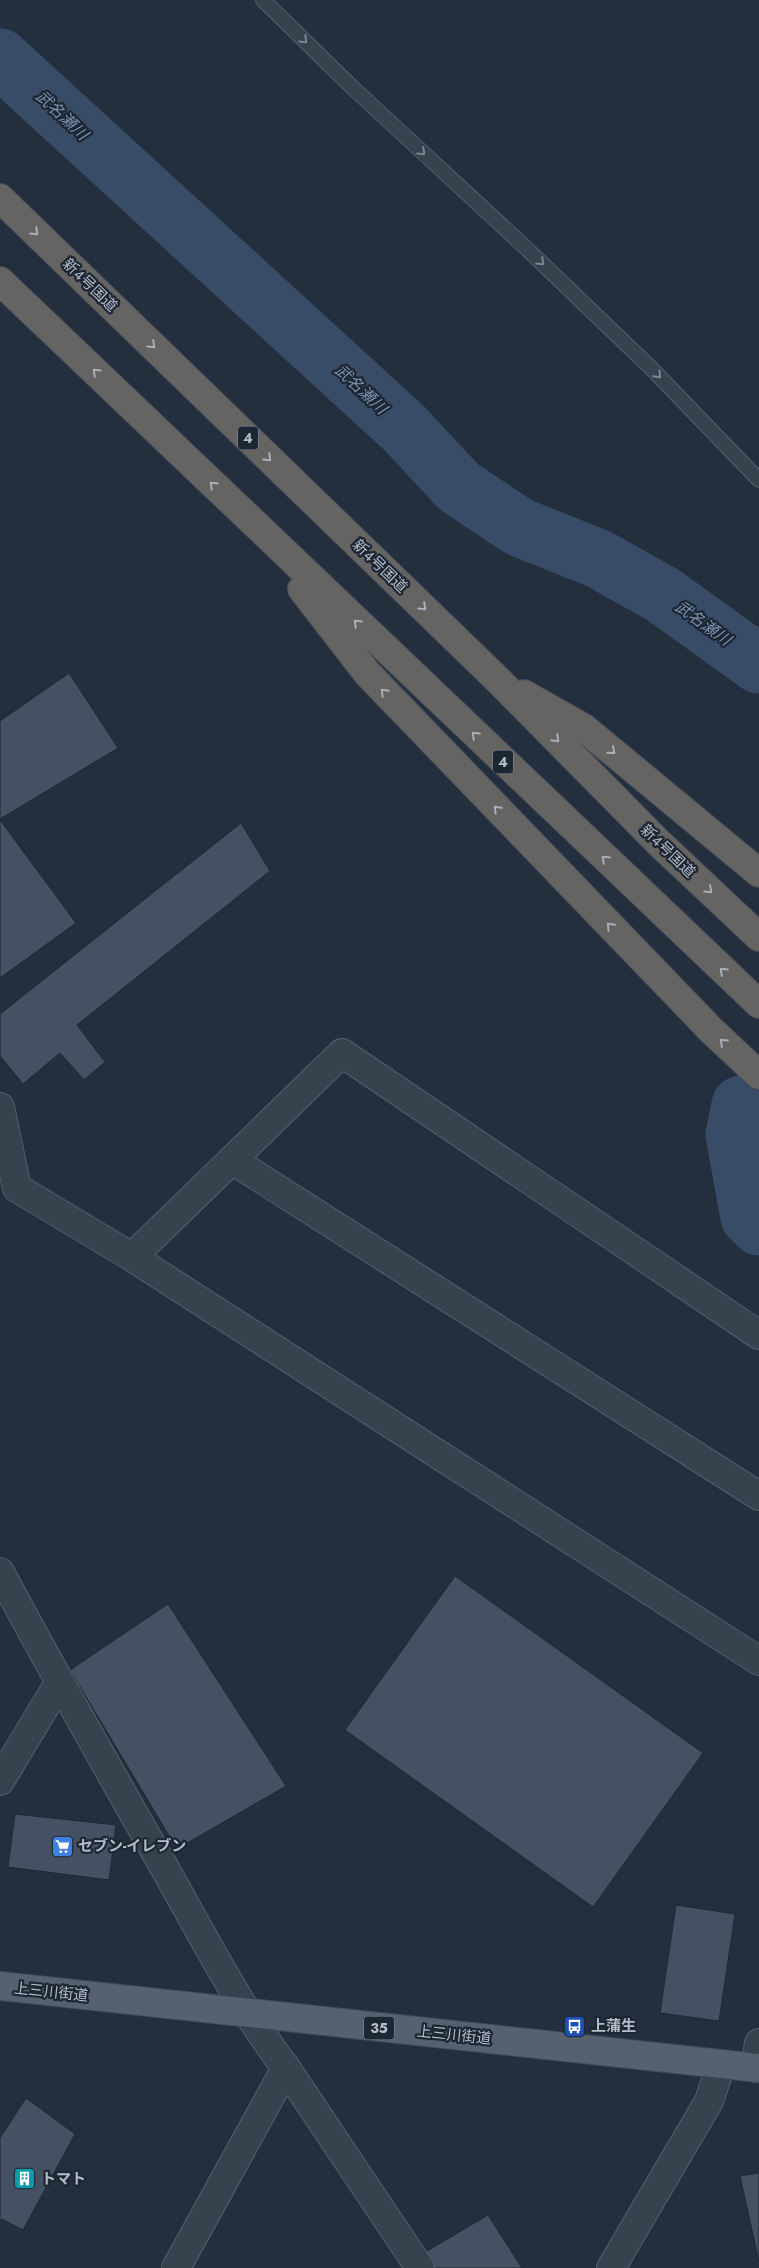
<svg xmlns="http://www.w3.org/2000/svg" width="759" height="2268" font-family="Jost,'Noto Sans JP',sans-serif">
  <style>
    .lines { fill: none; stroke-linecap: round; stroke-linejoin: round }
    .river { stroke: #394c67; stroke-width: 59 }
    .building { fill: #455162; stroke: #1f2835 }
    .service-casing { stroke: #565f6c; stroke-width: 16 }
    .minor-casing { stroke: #565f6c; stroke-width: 30 }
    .primary-casing { stroke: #414a57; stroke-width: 30 }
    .trunk-casing { stroke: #434c59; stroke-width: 30 }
    .service { stroke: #38414e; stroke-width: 14 }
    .minor { stroke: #38414e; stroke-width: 28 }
    .primary { stroke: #56606e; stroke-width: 28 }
    .trunk { stroke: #656462; stroke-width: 28 }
    .oneway { stroke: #7c8592 }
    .oneway2 { stroke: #a8afba }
    .labels { text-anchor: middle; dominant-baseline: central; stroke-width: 4.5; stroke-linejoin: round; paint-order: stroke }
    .shield { fill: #1d2633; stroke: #878f9c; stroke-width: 1 }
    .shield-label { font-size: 14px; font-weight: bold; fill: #b4bcc9 }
    .street-label { font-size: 15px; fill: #b4bcc9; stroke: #1d2633 }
    .poi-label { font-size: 15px; font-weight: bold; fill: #b4bcc9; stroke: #1d2633; text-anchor: start }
    .water-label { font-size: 16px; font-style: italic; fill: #7c92b1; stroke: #1d2633 }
  </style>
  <rect width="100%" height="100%" fill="#242f3e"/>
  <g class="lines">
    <g class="river">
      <polyline points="0,58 404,428 459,487 519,527 599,559 663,595 759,664"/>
      <polyline points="741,1105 735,1135 750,1217 759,1226"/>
    </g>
  </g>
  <g class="building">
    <polygon points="69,673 118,748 0,819 0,721"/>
    <polygon points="0,820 76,923 0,978"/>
    <polygon points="241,823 270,871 77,1025 105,1062 84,1080 60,1053 23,1084 0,1056 0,1014"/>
    <polygon points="455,1576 703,1753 593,1907 345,1730"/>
    <polygon points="168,1604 286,1786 177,1849 70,1670"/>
    <polygon points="15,1814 116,1825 109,1880 8,1867"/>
    <polygon points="676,1905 735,1914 719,2021 660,2013"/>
    <polygon points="26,2098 75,2134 23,2230 2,2219 0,2222 0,2138"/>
    <polygon points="759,2173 759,2262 740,2176"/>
    <polygon points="488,2215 522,2268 424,2268 417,2257"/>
  </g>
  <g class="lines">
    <defs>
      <polyline id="service" points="263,0 353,88 526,248 652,369 759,480"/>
      <g id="minor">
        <polyline points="0,1107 17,1188 132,1257 759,1661"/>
        <polyline points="232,1160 759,1496"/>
        <polyline points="132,1257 342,1053 759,1335"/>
        <path d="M 0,1572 C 54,1674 111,1774 168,1874 C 205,1940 240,2008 286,2068 L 420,2268"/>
        <polyline points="0,1781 59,1683"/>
        <polyline points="755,2068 759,2043"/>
        <polyline points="176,2268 286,2068"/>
        <polyline points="611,2268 709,2101 721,2065"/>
      </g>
      <polyline id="primary" points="0,1986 759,2068"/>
      <g id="trunk">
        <polyline points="0,198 497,679 659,843 759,937"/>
        <polyline points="0,281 759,1004"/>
        <polyline points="302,589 367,673 712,1031 759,1075"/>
        <polyline points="524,694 584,728 759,873"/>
      </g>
    </defs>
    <use href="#service" class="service-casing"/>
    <use href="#minor" class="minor-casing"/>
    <use href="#primary" class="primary-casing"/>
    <use href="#trunk" class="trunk-casing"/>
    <use href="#service" class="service"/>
    <use href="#minor" class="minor"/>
    <use href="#primary" class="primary"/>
    <use href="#trunk" class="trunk"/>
  </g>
  <defs><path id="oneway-chevron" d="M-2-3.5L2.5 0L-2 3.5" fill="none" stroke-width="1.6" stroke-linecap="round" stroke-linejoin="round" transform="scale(1.25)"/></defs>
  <g class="oneway">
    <use href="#oneway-chevron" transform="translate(304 40) rotate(44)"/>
    <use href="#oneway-chevron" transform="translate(422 152) rotate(43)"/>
    <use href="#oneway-chevron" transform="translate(541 262) rotate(44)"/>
    <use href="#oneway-chevron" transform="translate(658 375) rotate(46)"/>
  </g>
  <g class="oneway2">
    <use href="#oneway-chevron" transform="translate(35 232) rotate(44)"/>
    <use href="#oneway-chevron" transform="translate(152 345) rotate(44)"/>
    <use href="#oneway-chevron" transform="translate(96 372) rotate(-136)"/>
    <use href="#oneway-chevron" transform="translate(268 458) rotate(44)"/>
    <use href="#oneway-chevron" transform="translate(213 485) rotate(-136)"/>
    <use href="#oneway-chevron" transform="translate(423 607) rotate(44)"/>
    <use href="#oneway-chevron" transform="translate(357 623) rotate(-136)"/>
    <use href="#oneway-chevron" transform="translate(384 692) rotate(-134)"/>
    <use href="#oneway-chevron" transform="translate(475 735) rotate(-136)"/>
    <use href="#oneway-chevron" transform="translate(556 739) rotate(45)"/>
    <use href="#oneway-chevron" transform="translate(612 751) rotate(40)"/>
    <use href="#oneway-chevron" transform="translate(497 809) rotate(-134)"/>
    <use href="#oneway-chevron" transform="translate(605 859) rotate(-136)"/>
    <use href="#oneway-chevron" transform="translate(709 890) rotate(43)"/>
    <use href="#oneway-chevron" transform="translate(610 926) rotate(-134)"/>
    <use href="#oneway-chevron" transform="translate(723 971) rotate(-137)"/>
    <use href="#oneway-chevron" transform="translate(723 1042) rotate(-137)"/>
  </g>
  <defs>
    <symbol id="supermarket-square" viewBox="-11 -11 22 22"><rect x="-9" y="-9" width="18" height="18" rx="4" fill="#3f7fe0" stroke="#1d2633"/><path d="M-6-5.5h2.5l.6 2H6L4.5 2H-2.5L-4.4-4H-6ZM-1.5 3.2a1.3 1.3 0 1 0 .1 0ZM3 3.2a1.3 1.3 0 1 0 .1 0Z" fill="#fff"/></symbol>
    <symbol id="bus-square" viewBox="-11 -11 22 22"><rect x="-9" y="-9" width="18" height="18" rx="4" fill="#1a4fb4" stroke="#1d2633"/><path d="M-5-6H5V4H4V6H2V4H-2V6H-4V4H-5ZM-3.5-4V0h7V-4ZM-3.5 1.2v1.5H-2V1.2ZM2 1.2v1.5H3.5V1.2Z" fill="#fff"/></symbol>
    <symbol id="building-square" viewBox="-11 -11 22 22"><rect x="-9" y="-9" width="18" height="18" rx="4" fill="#0f9aa8" stroke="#1d2633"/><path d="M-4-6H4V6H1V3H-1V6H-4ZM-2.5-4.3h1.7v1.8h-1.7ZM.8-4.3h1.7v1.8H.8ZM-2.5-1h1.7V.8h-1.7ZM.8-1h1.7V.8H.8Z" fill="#fff"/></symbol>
  </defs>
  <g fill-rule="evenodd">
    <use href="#supermarket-square" x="50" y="1834" width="25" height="25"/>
    <use href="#bus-square" x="562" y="2014" width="25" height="25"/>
    <use href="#building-square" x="12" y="2166" width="25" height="25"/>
  </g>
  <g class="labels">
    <g class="shield">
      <rect x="238" y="426.5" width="20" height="23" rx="4"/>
      <rect x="493" y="750.5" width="20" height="23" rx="4"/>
      <rect x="364" y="2016.5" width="30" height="23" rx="4"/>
    </g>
    <g class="shield-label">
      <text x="248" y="438">4</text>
      <text x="503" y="762">4</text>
      <text x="379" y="2028">35</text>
    </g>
    <g class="street-label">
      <text transform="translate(90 285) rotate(44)">新4号国道</text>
      <text transform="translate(380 566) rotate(44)">新4号国道</text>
      <text transform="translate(668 851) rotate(44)">新4号国道</text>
      <text transform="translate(51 1992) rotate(6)">上三川街道</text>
      <text transform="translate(454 2035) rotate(6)">上三川街道</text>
    </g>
    <g class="poi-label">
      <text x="78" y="1846">セブン-イレブン</text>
      <text x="591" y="2026">上蒲生</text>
      <text x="41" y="2179">トマト</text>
    </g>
    <g class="water-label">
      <text transform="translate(62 115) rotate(43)">武名瀬川</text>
      <text transform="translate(361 389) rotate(43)">武名瀬川</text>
      <text transform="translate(703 623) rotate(36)">武名瀬川</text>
    </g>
  </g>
</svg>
